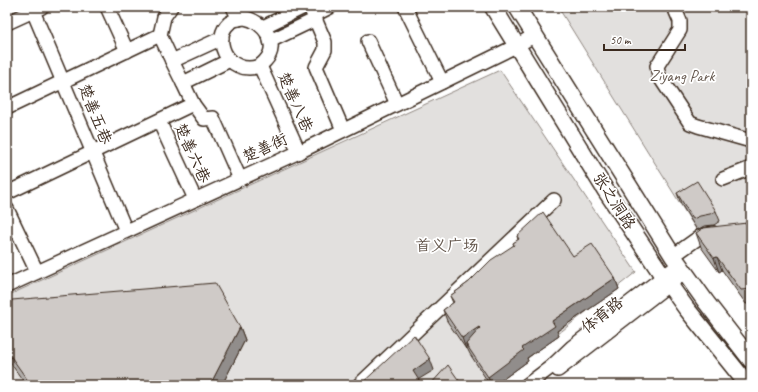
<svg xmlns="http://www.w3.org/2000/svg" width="758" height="392" font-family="Caveat,'LXGW WenKai TC',sans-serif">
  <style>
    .green { fill: #e2e0de; stroke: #8e857e }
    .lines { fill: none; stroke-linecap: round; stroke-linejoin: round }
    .minor-casing { stroke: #3b2a1e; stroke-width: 16 }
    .major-casing { stroke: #3b2a1e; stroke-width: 19 }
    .minor { stroke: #fff; stroke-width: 13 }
    .major { stroke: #fff; stroke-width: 16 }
    .wall { fill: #b2aeab; stroke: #3b2a1e }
    .shaded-wall { fill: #918d8b; stroke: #3b2a1e }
    .building { fill: #cfcac7; stroke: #3b2a1e }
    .labels { text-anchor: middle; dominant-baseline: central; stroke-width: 3.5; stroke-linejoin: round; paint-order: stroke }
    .park-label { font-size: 16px; fill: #65584e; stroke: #fff }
    .street-label { font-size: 16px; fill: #3b2a1e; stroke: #fff }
  </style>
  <rect width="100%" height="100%" fill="#fff"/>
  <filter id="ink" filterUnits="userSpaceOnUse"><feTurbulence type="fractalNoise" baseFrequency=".025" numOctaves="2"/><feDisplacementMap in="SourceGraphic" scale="8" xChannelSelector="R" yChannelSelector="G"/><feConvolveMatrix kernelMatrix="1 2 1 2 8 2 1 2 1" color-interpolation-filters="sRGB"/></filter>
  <g filter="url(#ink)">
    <g class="green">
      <polygon points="558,7 751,7 751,226 699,234"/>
      <polygon points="500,70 636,272 494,385 7,385 7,296"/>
    </g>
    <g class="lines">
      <defs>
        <g id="minor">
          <polyline points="107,7 127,51"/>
          <polyline points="233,7 239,19"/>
          <polyline points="310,7 325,42 325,50 316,67 343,130"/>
          <polyline points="405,7 442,82"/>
          <polyline points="674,7 680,21 680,30 657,66 659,76 690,123 698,126 751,141"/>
          <polyline points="33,11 126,231"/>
          <polyline points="314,15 330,7"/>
          <path d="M 245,18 C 263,21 281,44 265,61 C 261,66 255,68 249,68 C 218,68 209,19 245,18 Z"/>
          <polyline points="7,23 42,7"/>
          <polyline points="263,27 304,7"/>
          <polyline points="160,35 164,17 171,7"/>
          <polyline points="270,41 316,19"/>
          <polyline points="368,41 397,104"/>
          <polyline points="172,61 183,83"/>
          <polyline points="260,66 299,152"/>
          <polyline points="193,104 204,119 213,118 240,179"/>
          <polyline points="7,108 160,35 172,61 222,38"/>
          <polyline points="159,121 195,199"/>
          <polyline points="723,179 751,168"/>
          <polyline points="7,193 193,104 183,83 230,60"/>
          <polyline points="7,209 37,272"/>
          <polyline points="673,256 701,236 713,233"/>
          <polyline points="7,286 299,152 516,46 535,35"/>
          <polyline points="558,370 685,272"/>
          <polyline points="359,385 554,200"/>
          <polyline points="527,385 551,367 572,347 680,264"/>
        </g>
        <g id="major">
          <polyline points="493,7 606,191 663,276 686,308 748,385"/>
          <polyline points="517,7 673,256 706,302 751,360"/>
        </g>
      </defs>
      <use href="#minor" class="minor-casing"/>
      <use href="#major" class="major-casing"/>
      <use href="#minor" class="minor"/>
      <use href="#major" class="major"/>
    </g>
    <g class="wall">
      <polygon points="677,193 716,211 720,221 714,225 704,226 697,230 681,204"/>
      <polygon points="751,222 751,303 746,304 722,270 719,272 701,247 696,233 747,223"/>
      <polygon points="517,236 573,256 615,278 619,289 557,331 559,336 527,358 528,361 495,385 490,385 470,354 467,348 466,349 447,321 443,310 453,303 450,296 469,282 514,245 513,243 518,240"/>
      <polygon points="7,309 240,327 245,340 222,385 26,385 7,358"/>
    </g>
    <g class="shaded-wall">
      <polygon points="717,257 722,270 719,272 714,258"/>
      <polygon points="615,278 619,289 557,331 559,336 527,358 528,361 495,385 491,385 488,377 522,348 552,321"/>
      <polygon points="240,327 245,340 222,385 210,385"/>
      <polygon points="479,327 483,337 466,344 467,348 466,349 462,338"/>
      <polygon points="430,359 434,370 416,381 413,371"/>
    </g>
    <g class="building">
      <polygon points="697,181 716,211 710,214 700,216 693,219 677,193"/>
      <polygon points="543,212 573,256 592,244 615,278 552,321 555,326 522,348 524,350 488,377 466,344 480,328 479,327 462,338 443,310 454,302 450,296 469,282 491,260 514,245 513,243 519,239 517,236"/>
      <polygon points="751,222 751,289 741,290 717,257 714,258 696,233 703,228 747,223"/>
      <polygon points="215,283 240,327 210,385 31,385 7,351 7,309 12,300"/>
      <polygon points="414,335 430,359 413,371 422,385 360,385"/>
      <polygon points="448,365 462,385 430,385"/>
    </g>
  </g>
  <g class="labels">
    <g class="park-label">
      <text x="682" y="76">Ziyang Park</text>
      <text x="447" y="246">首义广场</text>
    </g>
    <g class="street-label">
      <text transform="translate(295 102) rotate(66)">楚善八巷</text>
      <text transform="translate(95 114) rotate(68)">楚善五巷</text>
      <text transform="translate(265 148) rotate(-25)">楚善街</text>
      <text transform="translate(192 153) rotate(65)">楚善六巷</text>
      <text transform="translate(614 201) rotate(57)">张之洞路</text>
      <text transform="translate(602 315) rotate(-38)">体育路</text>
    </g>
  </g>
  <rect width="758" height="392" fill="none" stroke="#fff" stroke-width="24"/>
  <rect x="12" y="12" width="734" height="368" fill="none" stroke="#3b2a1e" stroke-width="1.5" filter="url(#ink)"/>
  <path d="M604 44v6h81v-6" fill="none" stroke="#3b2a1e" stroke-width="2"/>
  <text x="610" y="44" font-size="12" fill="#3b2a1e" stroke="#ffffff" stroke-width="3" paint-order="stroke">50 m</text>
</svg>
